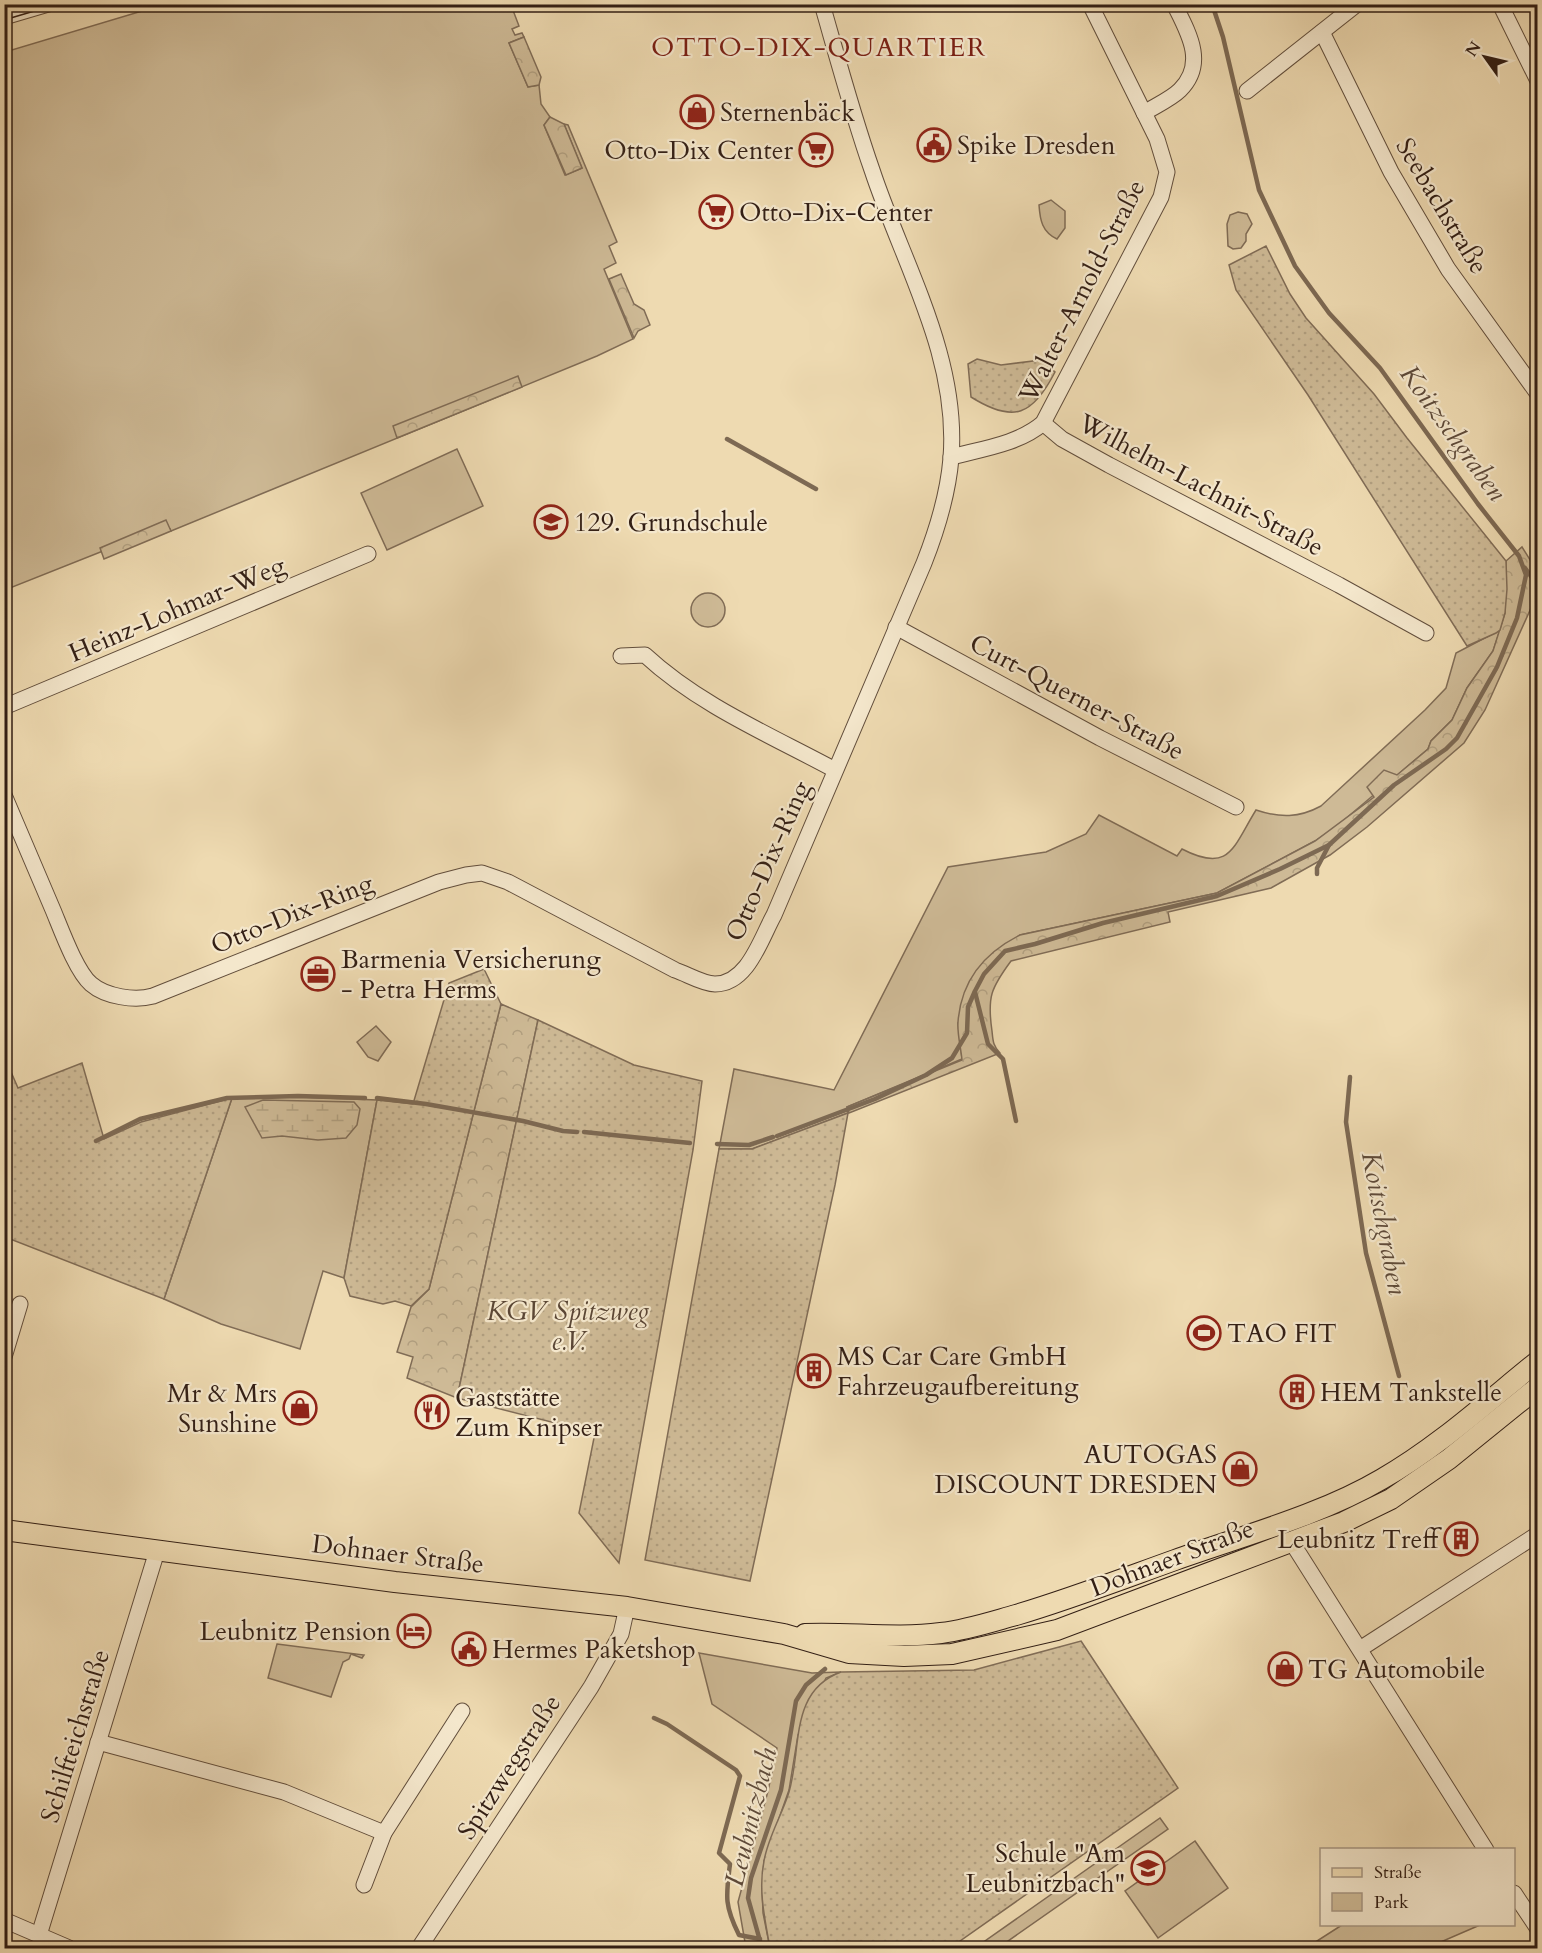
<svg xmlns="http://www.w3.org/2000/svg" width="1542" height="1953" font-family="Cardo,serif">
  <style>
    .green { fill: #ceba96; stroke: #806c56; stroke-width: 1.5 }
    .forest { fill: url(#forest-crowns); stroke: #806c56; stroke-width: 1.5 }
    .wetland { fill: url(#wetland-marsh); stroke: #806c56; stroke-width: 1.5 }
    .garden { fill: url(#garden-dots); stroke: #806c56; stroke-width: 1.5 }
    .lines { fill: none; stroke-linecap: round; stroke-linejoin: round }
    .stream { stroke: #7d6953; stroke-width: 4.5 }
    .minor-casing { stroke: #624e3c; stroke-width: 17 }
    .major-casing { stroke: #331f15; stroke-width: 22 }
    .minor { stroke: #f4e7cc; stroke-width: 15 }
    .major { stroke: #eedab1; stroke-width: 20 }
    .tram { stroke: #331f15; stroke-width: 1.5 }
    .labels { text-anchor: middle; dominant-baseline: central; stroke-width: 4.5; stroke-linejoin: round; paint-order: stroke }
    .poi-label { font-size: 26px; fill: #331f15; stroke: #f4e7cc; text-anchor: start }
    .street-label { font-size: 26px; fill: #331f15; stroke: #f4e7cc }
    .park-label { font-size: 26px; font-style: italic; fill: #5a4635; stroke: #f4e7cc }
    .neighbourhood-label { font-size: 27px; letter-spacing: 1.5px; fill: #7a1f14; stroke: #f4e7cc }
    .water-label { font-size: 27px; font-style: italic; fill: #5e4a39; stroke: #f4e7cc }
  </style>
  <defs>
    <pattern id="forest-crowns" width="20" height="18" patternUnits="userSpaceOnUse" patternTransform="scale(1.5)"><rect width="20" height="18" fill="#ceba96"/><path d="M2 6a3 3 0 1 1 6 0M12 15a3 3 0 1 1 6 0" fill="none" stroke="#b19f80"/></pattern>
    <pattern id="wetland-marsh" width="20" height="14" patternUnits="userSpaceOnUse" patternTransform="scale(1.5)"><rect width="20" height="14" fill="#ceba96"/><path d="M1 5h8M5 5V1M11 12h8M15 12V8" fill="none" stroke="#b19f80"/></pattern>
    <pattern id="garden-dots" width="8" height="8" patternUnits="userSpaceOnUse" patternTransform="scale(1.5)"><rect width="8" height="8" fill="#ceba96"/><path d="M2 2h.1M6 6h.1" fill="none" stroke="#b19f80" stroke-width="1.8" stroke-linecap="round"/></pattern>
  </defs>
  <rect width="100%" height="100%" fill="#eedab1"/>
  <filter id="stains"><feTurbulence type="fractalNoise" baseFrequency=".00333" numOctaves="4"/><feColorMatrix values="0 0 0 0 .2 0 0 0 0 .09 0 0 0 0 .02 0 0 0 .5 -.17"/></filter>
  <radialGradient id="worn" r=".72"><stop offset=".6" stop-color="#630" stop-opacity="0"/><stop offset="1" stop-color="#630" stop-opacity=".3"/></radialGradient>
  <g class="green">
    <polygon points="162,5 511,5 519,26 512,29 515,35 522,33 524,37 509,43 528,87 539,85 541,104 550,117 544,125 565,175 582,168 564,124 568,125 617,242 609,246 616,263 604,269 633,339 597,356 171,531 170,529 108,549 5,590 5,52"/>
    <path d="M 1051,200 L 1065,211 L 1065,228 L 1057,239 C 1042,232 1040,220 1039,205 Z"/>
    <polygon points="1238,212 1247,214 1252,224 1246,234 1246,241 1241,248 1233,249 1228,246 1227,224 1230,215"/>
    <polygon points="457,449 483,506 387,550 361,493"/>
    <circle cx="708" cy="610" r="17"/>
    <path d="M 1500,630 L 1493,651 L 1467,688 L 1452,720 L 1431,741 L 1428,749 L 1337,826 L 1315,841 L 1217,893 L 1020,935 L 958,1023 L 962,1059 L 847,1107 L 848,1113 L 752,1149 L 719,1149 L 734,1069 L 834,1090 L 948,867 L 1046,852 L 1086,834 L 1099,815 L 1177,856 L 1182,849 C 1230,874 1233,847 1256,810 C 1280,818 1299,818 1321,806 L 1425,710 L 1446,688 L 1456,653 Z"/>
    <polygon points="376,1026 391,1042 378,1061 368,1057 357,1042"/>
    <polygon points="297,1097 377,1100 344,1278 323,1271 300,1349 221,1324 164,1299 232,1098"/>
    <polygon points="277,1644 364,1655 362,1658 351,1654 349,1659 343,1662 331,1697 268,1678"/>
    <polygon points="699,1653 812,1673 841,1672 826,1678 798,1735 789,1790 764,1861 762,1887 763,1913 770,1948 746,1948 738,1902 768,1791 777,1748 712,1704"/>
    <polygon points="1160,1818 1168,1829 998,1948 975,1948"/>
    <polygon points="1195,1841 1228,1888 1158,1938 1125,1891"/>
    <polygon points="1342,1925 1342,1924 1480,1925 1427,1948 1306,1948"/>
  </g>
  <g class="forest">
    <polygon points="524,37 541,77 539,85 528,87 509,43"/>
    <polygon points="550,117 564,124 582,168 566,175 544,125"/>
    <polygon points="621,274 634,304 644,310 650,325 638,331 634,338 609,279"/>
    <polygon points="518,376 522,387 397,438 393,426"/>
    <polygon points="166,520 171,531 104,559 100,548"/>
    <path d="M 1522,547 L 1537,571 L 1537,599 L 1536,597 L 1485,710 L 1464,743 L 1367,827 L 1330,855 L 1271,888 L 1168,912 L 1170,922 L 1011,961 C 991,988 987,997 992,1031 C 993,1041 993,1046 1000,1053 L 849,1113 L 847,1107 L 962,1060 C 961,1048 957,1034 958,1022 C 961,981 984,953 1020,935 L 1217,893 L 1315,841 L 1374,797 L 1367,787 L 1384,770 L 1397,775 L 1428,749 L 1431,741 L 1452,720 L 1467,688 L 1493,651 L 1505,613 L 1506,561 Z"/>
    <polygon points="501,1004 538,1020 457,1398 407,1378 413,1357 397,1352 411,1307 429,1289"/>
  </g>
  <polygon class="wetland" points="263,1100 354,1102 360,1109 357,1125 346,1138 318,1140 282,1136 262,1138 245,1107"/>
  <g class="garden">
    <polygon points="1266,246 1290,294 1306,318 1374,394 1407,438 1506,561 1507,589 1505,613 1500,630 1496,633 1467,646 1308,395 1236,290 1229,265"/>
    <path d="M 977,359 L 1001,365 L 1041,360 L 1055,372 C 1033,415 1014,424 971,397 L 968,364 Z"/>
    <polygon points="484,969 501,1004 429,1289 411,1306 395,1301 383,1304 350,1296 344,1278 377,1100 413,1104 449,983"/>
    <polygon points="538,1020 634,1065 702,1081 693,1150 619,1563 579,1513 595,1433 457,1398"/>
    <polygon points="5,1058 18,1088 82,1063 104,1139 141,1122 232,1098 164,1299 5,1237"/>
    <polygon points="848,1113 835,1185 750,1581 645,1560 719,1149 752,1149"/>
    <path d="M 1081,1641 L 1178,1788 L 950,1948 L 770,1948 C 765,1920 758,1890 764,1861 C 768,1837 782,1815 789,1792 C 802,1748 789,1691 841,1672 L 974,1670 Z"/>
  </g>
  <g class="lines">
    <g class="stream">
      <polyline points="727,439 816,489"/>
      <polyline points="1525,568 1538,586"/>
      <polyline points="1317,874 1317,868 1329,845"/>
      <polyline points="975,992 988,1044 1003,1059 1016,1121"/>
      <polyline points="1350,1077 1346,1122 1366,1253 1399,1376"/>
      <polyline points="377,1098 426,1104 523,1121 563,1131 577,1132"/>
      <polyline points="584,1132 690,1143"/>
      <polyline points="777,1136 875,1099 926,1075 952,1058 967,1033 968,1007 975,991 984,974 1005,951 1035,944 1103,923 1217,896 1280,869 1329,845 1394,785 1446,749 1457,738 1497,667 1517,618 1526,575 1519,556 1478,504 1380,368 1329,313 1295,266 1259,190 1223,37 1212,4"/>
      <polyline points="96,1141 140,1119 227,1098 298,1096 365,1098"/>
      <polyline points="717,1144 749,1145 773,1137"/>
      <path d="M 654,1718 L 667,1724 L 736,1770 L 740,1776 L 719,1853 L 730,1864 C 726,1896 724,1905 739,1935 L 760,1939"/>
      <polyline points="762,1948 748,1898 751,1878 781,1790 796,1701 806,1685 825,1669"/>
    </g>
    <defs>
      <g id="minor">
        <polyline points="1500,4 1538,81"/>
        <polyline points="4,17 48,4"/>
        <polyline points="1322,32 1391,172 1448,269 1538,394"/>
        <polyline points="1247,91 1357,4"/>
        <path d="M 1144,113 C 1155,106 1171,99 1180,90 C 1207,63 1188,32 1174,4"/>
        <polyline points="1043,423 1062,439 1109,465 1339,585 1426,633"/>
        <path d="M 951,457 C 981,449 1019,444 1043,423 L 1161,197 L 1167,172 L 1157,139 L 1090,4"/>
        <polyline points="896,627 1100,738 1236,807"/>
        <path d="M 621,656 L 645,655 C 699,705 770,735 835,770"/>
        <polyline points="4,707 368,554"/>
        <path d="M 4,795 C 21,834 37,872 53,910 C 61,929 76,971 91,984 C 106,997 135,1001 153,996 L 439,882 L 466,875 L 482,873 L 508,882 L 675,970 C 687,974 703,984 715,984 C 748,984 761,938 774,915 L 924,563 C 937,530 948,494 951,458 C 959,356 903,264 872,170 C 853,116 838,60 822,4"/>
        <polyline points="4,1357 20,1304"/>
        <polyline points="1291,1541 1486,1850"/>
        <polyline points="1360,1649 1538,1534"/>
        <polyline points="98,1742 284,1792 384,1833"/>
        <polyline points="364,1885 384,1833 462,1711"/>
        <polyline points="1514,1893 1538,1929"/>
        <polyline points="4,1920 69,1948"/>
        <polyline points="39,1935 157,1551"/>
        <polyline points="419,1948 591,1687 621,1634 627,1607"/>
      </g>
      <g id="major">
        <polyline points="4,1530 395,1582 627,1607 784,1634 849,1653 904,1656 952,1654 1057,1630 1344,1522 1391,1499 1449,1459 1538,1387"/>
        <path d="M 805,1634 C 850,1632 896,1639 941,1633 C 967,1630 991,1622 1016,1615 C 1070,1599 1122,1579 1175,1560 C 1242,1536 1321,1515 1382,1479 C 1438,1447 1487,1402 1538,1361"/>
      </g>
    </defs>
    <use href="#minor" class="minor-casing"/>
    <use href="#major" class="major-casing"/>
    <use href="#minor" class="minor"/>
    <use href="#major" class="major"/>
    <polyline class="tram" points="4,20 58,4"/>
  </g>
  <defs>
    <symbol id="shop-ring" viewBox="-11 -11 22 22"><circle r="9.5" fill="#f4e7cc" stroke="#8f2418" stroke-width="1.5"/><path d="M-5-2.5h2.3a2.7 3.5 0 0 1 5.4 0H5L5.5 6h-11ZM-1.5-2.5h3a1.5 2.3 0 0 0-3 0Z" fill="#8f2418"/></symbol>
    <symbol id="civic-ring" viewBox="-11 -11 22 22"><circle r="9.5" fill="#f4e7cc" stroke="#8f2418" stroke-width="1.5"/><path d="M-.6-6.5H3V-4.5H.6V-3L4-1V1h2V6H-6V1h2V-1L-.6-3ZM-1.2 2.5V6h2.4V2.5Z" fill="#8f2418"/></symbol>
    <symbol id="supermarket-ring" viewBox="-11 -11 22 22"><circle r="9.5" fill="#f4e7cc" stroke="#8f2418" stroke-width="1.5"/><path d="M-6-5.5h2.5l.6 2H6L4.5 2H-2.5L-4.4-4H-6ZM-1.5 3.2a1.3 1.3 0 1 0 .1 0ZM3 3.2a1.3 1.3 0 1 0 .1 0Z" fill="#8f2418"/></symbol>
    <symbol id="school-ring" viewBox="-11 -11 22 22"><circle r="9.5" fill="#f4e7cc" stroke="#8f2418" stroke-width="1.5"/><path d="M0-5L7-2L0 1L-7-2ZM-4 1L0 2.5L4 1V4Q0 6-4 4Z" fill="#8f2418"/></symbol>
    <symbol id="office-ring" viewBox="-11 -11 22 22"><circle r="9.5" fill="#f4e7cc" stroke="#8f2418" stroke-width="1.5"/><path d="M-6-3h4V-5.5h4V-3h4V5H-6ZM-1-4.5V-3h2v-1.5ZM-6 0V1H6V0Z" fill="#8f2418"/></symbol>
    <symbol id="stadium-ring" viewBox="-11 -11 22 22"><circle r="9.5" fill="#f4e7cc" stroke="#8f2418" stroke-width="1.5"/><path d="M0-5a6.5 5 0 1 0 0 10a6.5 5 0 1 0 0-10ZM-3.5-1.8h7v3.6h-7Z" fill="#8f2418"/></symbol>
    <symbol id="building-ring" viewBox="-11 -11 22 22"><circle r="9.5" fill="#f4e7cc" stroke="#8f2418" stroke-width="1.5"/><path d="M-4-6H4V6H1V3H-1V6H-4ZM-2.5-4.3h1.7v1.8h-1.7ZM.8-4.3h1.7v1.8H.8ZM-2.5-1h1.7V.8h-1.7ZM.8-1h1.7V.8H.8Z" fill="#8f2418"/></symbol>
    <symbol id="restaurant-ring" viewBox="-11 -11 22 22"><circle r="9.5" fill="#f4e7cc" stroke="#8f2418" stroke-width="1.5"/><path d="M-5-6h1v4h1v-4h1v4h1v-4h1v5L-1.5 .5V6h-2V.5L-5-1ZM5-6V6H3V1.5H1.5Q1.5-4 5-6Z" fill="#8f2418"/></symbol>
    <symbol id="hotel-ring" viewBox="-11 -11 22 22"><circle r="9.5" fill="#f4e7cc" stroke="#8f2418" stroke-width="1.5"/><path d="M-6-4.5h1.5V1H6V5H4.5V3h-9V5H-6ZM-4 0a1.8 1.8 0 1 1 3.6 0ZM.5 0V-2.5h3Q6-2.5 6 0Z" fill="#8f2418"/></symbol>
  </defs>
  <g fill-rule="evenodd">
    <use href="#shop-ring" x="678" y="93" width="38" height="38"/>
    <use href="#civic-ring" x="915" y="126" width="38" height="38"/>
    <use href="#supermarket-ring" x="797" y="131" width="38" height="38"/>
    <use href="#supermarket-ring" x="697" y="193" width="38" height="38"/>
    <use href="#school-ring" x="532" y="503" width="38" height="38"/>
    <use href="#office-ring" x="299" y="955" width="38" height="38"/>
    <use href="#stadium-ring" x="1185" y="1314" width="38" height="38"/>
    <use href="#building-ring" x="795" y="1352" width="38" height="38"/>
    <use href="#building-ring" x="1278" y="1373" width="38" height="38"/>
    <use href="#shop-ring" x="281" y="1389" width="38" height="38"/>
    <use href="#restaurant-ring" x="413" y="1393" width="38" height="38"/>
    <use href="#shop-ring" x="1221" y="1450" width="38" height="38"/>
    <use href="#building-ring" x="1442" y="1520" width="38" height="38"/>
    <use href="#hotel-ring" x="395" y="1612" width="38" height="38"/>
    <use href="#civic-ring" x="450" y="1630" width="38" height="38"/>
    <use href="#shop-ring" x="1266" y="1650" width="38" height="38"/>
    <use href="#school-ring" x="1129" y="1849" width="38" height="38"/>
  </g>
  <g class="labels">
    <g class="poi-label">
      <text x="720" y="112">Sternenbäck</text>
      <text x="957" y="145">Spike Dresden</text>
      <text x="793" y="150" text-anchor="end">Otto-Dix Center</text>
      <text x="739" y="212">Otto-Dix-Center</text>
      <text x="574" y="522">129. Grundschule</text>
      <text x="341" y="959">Barmenia Versicherung<tspan x="341" dy="30">- Petra Herms</tspan></text>
      <text x="1227" y="1333">TAO FIT</text>
      <text x="837" y="1356">MS Car Care GmbH<tspan x="837" dy="30">Fahrzeugaufbereitung</tspan></text>
      <text x="1320" y="1392">HEM Tankstelle</text>
      <text x="277" y="1393" text-anchor="end">Mr &amp; Mrs<tspan x="277" dy="30">Sunshine</tspan></text>
      <text x="455" y="1397">Gaststätte<tspan x="455" dy="30">Zum Knipser</tspan></text>
      <text x="1217" y="1454" text-anchor="end">AUTOGAS<tspan x="1217" dy="30">DISCOUNT DRESDEN</tspan></text>
      <text x="1438" y="1539" text-anchor="end">Leubnitz Treff</text>
      <text x="391" y="1631" text-anchor="end">Leubnitz Pension</text>
      <text x="492" y="1649">Hermes Paketshop</text>
      <text x="1308" y="1669">TG Automobile</text>
      <text x="1125" y="1853" text-anchor="end">Schule "Am<tspan x="1125" dy="30">Leubnitzbach"</tspan></text>
    </g>
    <g class="street-label">
      <text transform="translate(1442 206) rotate(59)">Seebachstraße</text>
      <text transform="translate(1082 291) rotate(-63)">Walter-Arnold-Straße</text>
      <text transform="translate(1201 485) rotate(28)">Wilhelm-Lachnit-Straße</text>
      <text transform="translate(177 609) rotate(-23)">Heinz-Lohmar-Weg</text>
      <text transform="translate(1077 697) rotate(28)">Curt-Querner-Straße</text>
      <text transform="translate(768 861) rotate(-66)">Otto-Dix-Ring</text>
      <text transform="translate(292 914) rotate(-22)">Otto-Dix-Ring</text>
      <text transform="translate(398 1554) rotate(7)">Dohnaer Straße</text>
      <text transform="translate(1172 1558) rotate(-21)">Dohnaer Straße</text>
      <text transform="translate(75 1736) rotate(-73)">Schilfteichstraße</text>
      <text transform="translate(509 1767) rotate(-57)">Spitzwegstraße</text>
    </g>
    <g class="park-label">
      <text x="568" y="1311">KGV Spitzweg<tspan x="568" dy="30">e.V.</tspan></text>
    </g>
    <g class="neighbourhood-label">
      <text x="819" y="47">OTTO-DIX-QUARTIER</text>
    </g>
    <g class="water-label">
      <text transform="translate(1453 433) rotate(54)">Koitzschgraben</text>
      <text transform="translate(1384 1223) rotate(79)">Koitschgraben</text>
      <text transform="translate(751 1817) rotate(-76)">Leubnitzbach</text>
    </g>
  </g>
  <rect width="1542" height="1953" fill="none" stroke="#eedab1" stroke-width="24"/>
  <rect x="6" y="6" width="1530" height="1941" fill="none" stroke="#331f15" stroke-width="3"/>
  <rect x="12" y="12" width="1518" height="1929" fill="none" stroke="#331f15" stroke-width="1.5"/>
  <rect x="1320" y="1848" width="195" height="78" fill="#f4e7cc" stroke="#a79783" stroke-width="1.5"/>
  <rect x="1332" y="1868" width="30" height="9" fill="#eedab1" stroke="#a79783" stroke-width="1.5"/>
  <text x="1374" y="1878" font-size="18" fill="#331f15">Straße</text>
  <rect x="1332" y="1893" width="30" height="18" fill="#ceba96" stroke="#a79783" stroke-width="1.5"/>
  <text x="1374" y="1908" font-size="18" fill="#331f15">Park</text>
  <g transform="translate(1485 57) rotate(304)" stroke="#f4e7cc" stroke-width="4.5" paint-order="stroke">
  <path d="M0-4.5L10 22L0 15L-10 22Z" fill="#331f15"/>
  <text y="-9" font-size="16" font-weight="bold" text-anchor="middle" fill="#331f15">N</text>
  </g>
  <rect width="100%" height="100%" filter="url(#stains)"/>
  <rect width="100%" height="100%" fill="url(#worn)"/>
</svg>
